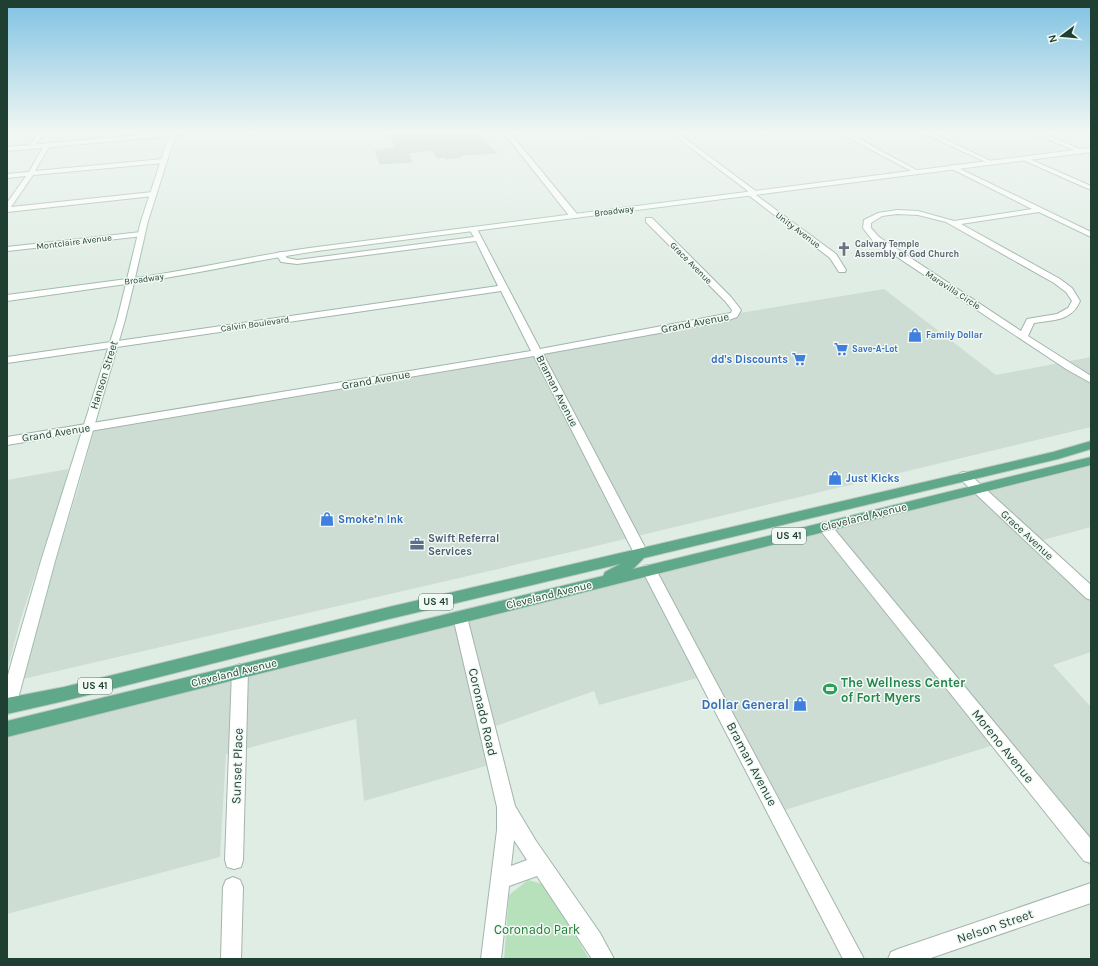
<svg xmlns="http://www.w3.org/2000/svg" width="1098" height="966" font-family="Karla,sans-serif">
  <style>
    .built { fill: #ceddd4 }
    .green { fill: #b6e1bb }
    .building { fill: #b8cbc0; stroke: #b2c7bb }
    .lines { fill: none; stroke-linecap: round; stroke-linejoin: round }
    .street-casing { stroke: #a2b5ac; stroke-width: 2 }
    .secondary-casing { stroke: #a0bdae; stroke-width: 2 }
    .primary-casing { stroke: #c0c9c6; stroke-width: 2 }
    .street { fill: #fff; fill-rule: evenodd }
    .secondary { fill: #fff; fill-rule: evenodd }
    .primary { fill: #5fa88a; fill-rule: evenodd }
    .labels { text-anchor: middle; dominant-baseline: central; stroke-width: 3; stroke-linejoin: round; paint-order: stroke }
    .far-street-label { font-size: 9px; fill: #1f3f32; stroke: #f1f9f4 }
    .far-worship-label { font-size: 9px; font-weight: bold; fill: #5b616d; stroke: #f1f9f4; text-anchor: start }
    .far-shop-label { font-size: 9px; font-weight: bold; fill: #366cbe; stroke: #f1f9f4; text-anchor: start }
    .shield { fill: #f1f9f4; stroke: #5e776c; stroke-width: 1 }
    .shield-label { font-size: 10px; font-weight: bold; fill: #1f3f32 }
    .street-label { font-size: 11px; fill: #1f3f32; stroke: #f1f9f4 }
    .shop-label { font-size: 11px; font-weight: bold; fill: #366cbe; stroke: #f1f9f4; text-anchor: start }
    .service-label { font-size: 11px; font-weight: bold; fill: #4e5e75; stroke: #f1f9f4; text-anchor: start }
    .near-leisure-label { font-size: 13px; font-weight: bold; fill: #27864d; stroke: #f1f9f4; text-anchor: start }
    .near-shop-label { font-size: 13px; font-weight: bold; fill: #366cbe; stroke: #f1f9f4; text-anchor: end }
    .near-street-label { font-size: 13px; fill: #1f3f32; stroke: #f1f9f4 }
    .near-park-label { font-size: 13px; fill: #247b38; stroke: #f1f9f4 }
  </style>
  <rect width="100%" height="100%" fill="#e0ede5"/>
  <g class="built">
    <polygon points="884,289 996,375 1091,357 1091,427 571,552 23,679 39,614 77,492 96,423 440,365 441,369 664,330 661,326"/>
    <polygon points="1091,466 1091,527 1032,543 1091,599 1091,652 1053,665 1091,707 1091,867 994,745 772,814 697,678 599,705 594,691 479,732 489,765 364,801 356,719 226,754 220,857 7,914 7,733 585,592"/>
    <polygon points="68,469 63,491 21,618 7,670 7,480"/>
  </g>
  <polygon class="green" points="528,880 546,885 589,959 504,959 509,895"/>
  <polygon class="building" points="390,133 479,133 496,153 461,155 461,157 446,159 445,157 437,158 433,150 408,153 412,162 380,164 375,151 395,148"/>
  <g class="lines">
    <defs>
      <g id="street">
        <polygon points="38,133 44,133 33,148 29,148"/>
        <polygon points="104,133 110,133 103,143 100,141"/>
        <polygon points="504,133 510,133 577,214 577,218 571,218"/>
        <polygon points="589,133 595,133 598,136 593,137"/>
        <polygon points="671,133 678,133 757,192 758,193 756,195 836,254 846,270 845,272 839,272 830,258 747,194 746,193 748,191"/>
        <polygon points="840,133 848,133 920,172 915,173"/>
        <polygon points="923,133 931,133 993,162 988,163"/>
        <polygon points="1033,133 1042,133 1084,151 1079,152"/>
        <polygon points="47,143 50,145 35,171 163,159 166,161 163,163 33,175 11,207 153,192 156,194 153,196 7,212 7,203 26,176 7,178 7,174 29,172 44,145"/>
        <polygon points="1021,157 1025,157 1091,186 1091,190 1021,159"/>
        <path d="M 952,165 L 1091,232 L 1091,237 L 1039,212 L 961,224 L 1060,279 L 1072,288 L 1080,301 C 1072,321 1053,320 1034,323 L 1028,336 L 1091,376 L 1091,383 L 1066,369 L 873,241 L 863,228 L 864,220 L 878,213 L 897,210 L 918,211 L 954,221 L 1032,209 L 950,168 L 949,167 ZM 897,214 L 918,215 L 946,222 L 1054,283 L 1066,292 L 1072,301 L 1068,308 L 1057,314 L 1027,319 L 1021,331 L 879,237 L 871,228 L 871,223 L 882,216 Z"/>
        <polygon points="646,218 652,218 731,297 741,310 737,317 726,321 543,354 648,553 646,557 641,558 636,557 534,356 7,445 7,437 531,351 501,291 7,363 7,357 498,286 476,241 297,264 281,262 276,254 280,252 283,252 287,258 297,260 474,237 469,229 476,227 540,349 731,313 732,310 725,301 646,222"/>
        <polygon points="141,232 144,232 144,236 7,251 7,247"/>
        <polygon points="964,472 968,473 1091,585 1091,600 1086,598 960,479 958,476 960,473"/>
        <polygon points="825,522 830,524 1091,839 1091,863 1084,861 820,530 819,527 820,524"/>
        <polygon points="649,565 654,566 864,959 843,959 642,570 644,566"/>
        <path d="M 460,611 L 465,613 L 467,617 L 515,806 L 536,841 L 600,933 L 614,959 L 592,959 L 537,876 L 509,886 L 501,959 L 481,959 L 497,830 L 497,807 L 453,617 L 455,613 ZM 514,840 L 527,860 L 511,866 Z"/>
        <polygon points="240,664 245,666 248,671 243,860 241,867 234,869 227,867 225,860 232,671 235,666"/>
        <polygon points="233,877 240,880 243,887 241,959 221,959 223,887 226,880"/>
        <polygon points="1091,883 1091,903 928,959 888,959 891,952 898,949"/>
      </g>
      <path id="secondary" d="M 163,133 L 188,133 L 175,136 L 148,221 L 135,278 C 196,269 256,255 317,247 L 1091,148 L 1091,152 L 317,251 C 256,260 196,274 134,283 L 125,320 L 55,561 L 16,706 L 14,711 L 8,714 L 7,679 L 13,657 L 41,561 L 117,320 L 126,284 L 7,301 L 7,295 L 127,279 L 141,221 L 169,136 L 7,151 L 7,147 Z"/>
      <polygon id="primary" points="1091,441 1091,449 1058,459 644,558 633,569 1091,457 1091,465 7,737 7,721 603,576 605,572 620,564 389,619 64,701 7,714 7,698 64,687 389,607 1053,452"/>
    </defs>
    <use href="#street" class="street-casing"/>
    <use href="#secondary" class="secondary-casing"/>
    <use href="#primary" class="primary-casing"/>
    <use href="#street" class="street"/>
    <use href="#secondary" class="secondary"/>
    <use href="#primary" class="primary"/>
  </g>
  <linearGradient id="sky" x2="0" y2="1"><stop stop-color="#7fc2e2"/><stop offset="0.49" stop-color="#f1f7f3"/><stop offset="1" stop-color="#f1f7f3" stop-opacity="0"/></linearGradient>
  <rect width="1098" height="269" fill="url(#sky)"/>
  <defs>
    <symbol id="church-bare" viewBox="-9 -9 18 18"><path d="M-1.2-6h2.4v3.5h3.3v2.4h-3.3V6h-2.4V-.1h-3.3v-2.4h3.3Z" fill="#6b7280" stroke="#f1f9f4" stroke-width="2.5" paint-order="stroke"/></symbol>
    <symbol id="shop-bare" viewBox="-9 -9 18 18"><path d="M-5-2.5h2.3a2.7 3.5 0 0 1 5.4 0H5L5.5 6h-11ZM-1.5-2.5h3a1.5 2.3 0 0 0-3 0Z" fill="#3f7fe0" stroke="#f1f9f4" stroke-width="2.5" paint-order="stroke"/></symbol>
    <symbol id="supermarket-bare" viewBox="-9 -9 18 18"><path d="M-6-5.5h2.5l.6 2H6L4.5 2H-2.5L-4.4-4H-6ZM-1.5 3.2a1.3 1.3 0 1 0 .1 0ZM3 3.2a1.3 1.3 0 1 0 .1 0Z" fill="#3f7fe0" stroke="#f1f9f4" stroke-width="2.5" paint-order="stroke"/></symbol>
    <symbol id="office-bare" viewBox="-9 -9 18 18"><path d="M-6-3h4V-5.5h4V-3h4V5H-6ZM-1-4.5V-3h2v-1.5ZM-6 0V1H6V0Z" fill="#5c6f8a" stroke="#f1f9f4" stroke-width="2.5" paint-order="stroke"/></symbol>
    <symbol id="stadium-bare" viewBox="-9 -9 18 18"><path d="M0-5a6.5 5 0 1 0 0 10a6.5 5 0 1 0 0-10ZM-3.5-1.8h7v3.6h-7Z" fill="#2e9e5b" stroke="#f1f9f4" stroke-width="2.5" paint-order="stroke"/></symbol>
  </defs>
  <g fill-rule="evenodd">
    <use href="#church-bare" x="834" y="239" width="20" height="20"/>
    <use href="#shop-bare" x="905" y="325" width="20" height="20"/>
    <use href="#supermarket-bare" x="831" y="339" width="20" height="20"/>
    <use href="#supermarket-bare" x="789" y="349" width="20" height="20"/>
    <use href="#shop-bare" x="825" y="468" width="20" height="20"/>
    <use href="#shop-bare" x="317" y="509" width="20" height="20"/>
    <use href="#office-bare" x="407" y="534" width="20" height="20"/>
    <use href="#stadium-bare" x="820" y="679" width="20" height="20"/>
    <use href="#shop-bare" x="790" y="694" width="20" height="20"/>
  </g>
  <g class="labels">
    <g class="far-street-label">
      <text transform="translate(614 211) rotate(-7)">Broadway</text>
      <text transform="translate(798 230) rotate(37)">Unity Avenue</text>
      <text transform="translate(74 242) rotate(-7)">Montclaire Avenue</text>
      <text transform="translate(691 263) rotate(45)">Grace Avenue</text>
      <text transform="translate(144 279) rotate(-8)">Broadway</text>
      <text transform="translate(953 290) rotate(33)">Maravilla Circle</text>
      <text transform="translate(255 324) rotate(-8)">Calvin Boulevard</text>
    </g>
    <g class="far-worship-label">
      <text x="855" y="244">Calvary Temple<tspan x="855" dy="10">Assembly of God Church</tspan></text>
    </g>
    <g class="far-shop-label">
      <text x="926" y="335">Family Dollar</text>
      <text x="852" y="349">Save-A-Lot</text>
    </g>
    <g class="shield">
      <rect x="772" y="528" width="34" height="16" rx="3"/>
      <rect x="419" y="594" width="34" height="16" rx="3"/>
      <rect x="78" y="678" width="34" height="16" rx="3"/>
    </g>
    <g class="shield-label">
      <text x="789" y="536">US 41</text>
      <text x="436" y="602">US 41</text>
      <text x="95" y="686">US 41</text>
    </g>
    <g class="street-label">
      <text transform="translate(695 323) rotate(-11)">Grand Avenue</text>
      <text transform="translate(104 375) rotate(-73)">Hanson Street</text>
      <text transform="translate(376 380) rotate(-10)">Grand Avenue</text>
      <text transform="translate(557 391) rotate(63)">Braman Avenue</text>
      <text transform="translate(56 433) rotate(-9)">Grand Avenue</text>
      <text transform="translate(864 517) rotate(-14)">Cleveland Avenue</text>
      <text transform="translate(1027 535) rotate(43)">Grace Avenue</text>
      <text transform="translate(549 595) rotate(-14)">Cleveland Avenue</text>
      <text transform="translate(234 673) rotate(-14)">Cleveland Avenue</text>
    </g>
    <g class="shop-label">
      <text x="788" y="359" text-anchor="end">dd's Discounts</text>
      <text x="846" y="478">Just Kicks</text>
      <text x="338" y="519">Smoke’n Ink</text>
    </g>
    <g class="service-label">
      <text x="428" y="538">Swift Referral<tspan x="428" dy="13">Services</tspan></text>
    </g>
    <g class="near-leisure-label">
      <text x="841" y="682">The Wellness Center<tspan x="841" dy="15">of Fort Myers</tspan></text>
    </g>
    <g class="near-shop-label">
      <text x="789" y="704">Dollar General</text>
    </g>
    <g class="near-street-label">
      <text transform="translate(483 712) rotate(77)">Coronado Road</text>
      <text transform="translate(1003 746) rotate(51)">Moreno Avenue</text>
      <text transform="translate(752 764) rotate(62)">Braman Avenue</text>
      <text transform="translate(237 766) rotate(-88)">Sunset Place</text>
      <text transform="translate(995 926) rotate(-19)">Nelson Street</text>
    </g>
    <g class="near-park-label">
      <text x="537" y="929">Coronado Park</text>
    </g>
  </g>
  <rect width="1098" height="966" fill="none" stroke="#1f3f32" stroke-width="16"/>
  <g transform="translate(1062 36) rotate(254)" stroke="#f1f9f4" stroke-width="3" paint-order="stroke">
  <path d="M0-3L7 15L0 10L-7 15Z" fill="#1f3f32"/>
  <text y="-6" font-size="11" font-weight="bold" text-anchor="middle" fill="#1f3f32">N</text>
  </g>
</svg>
